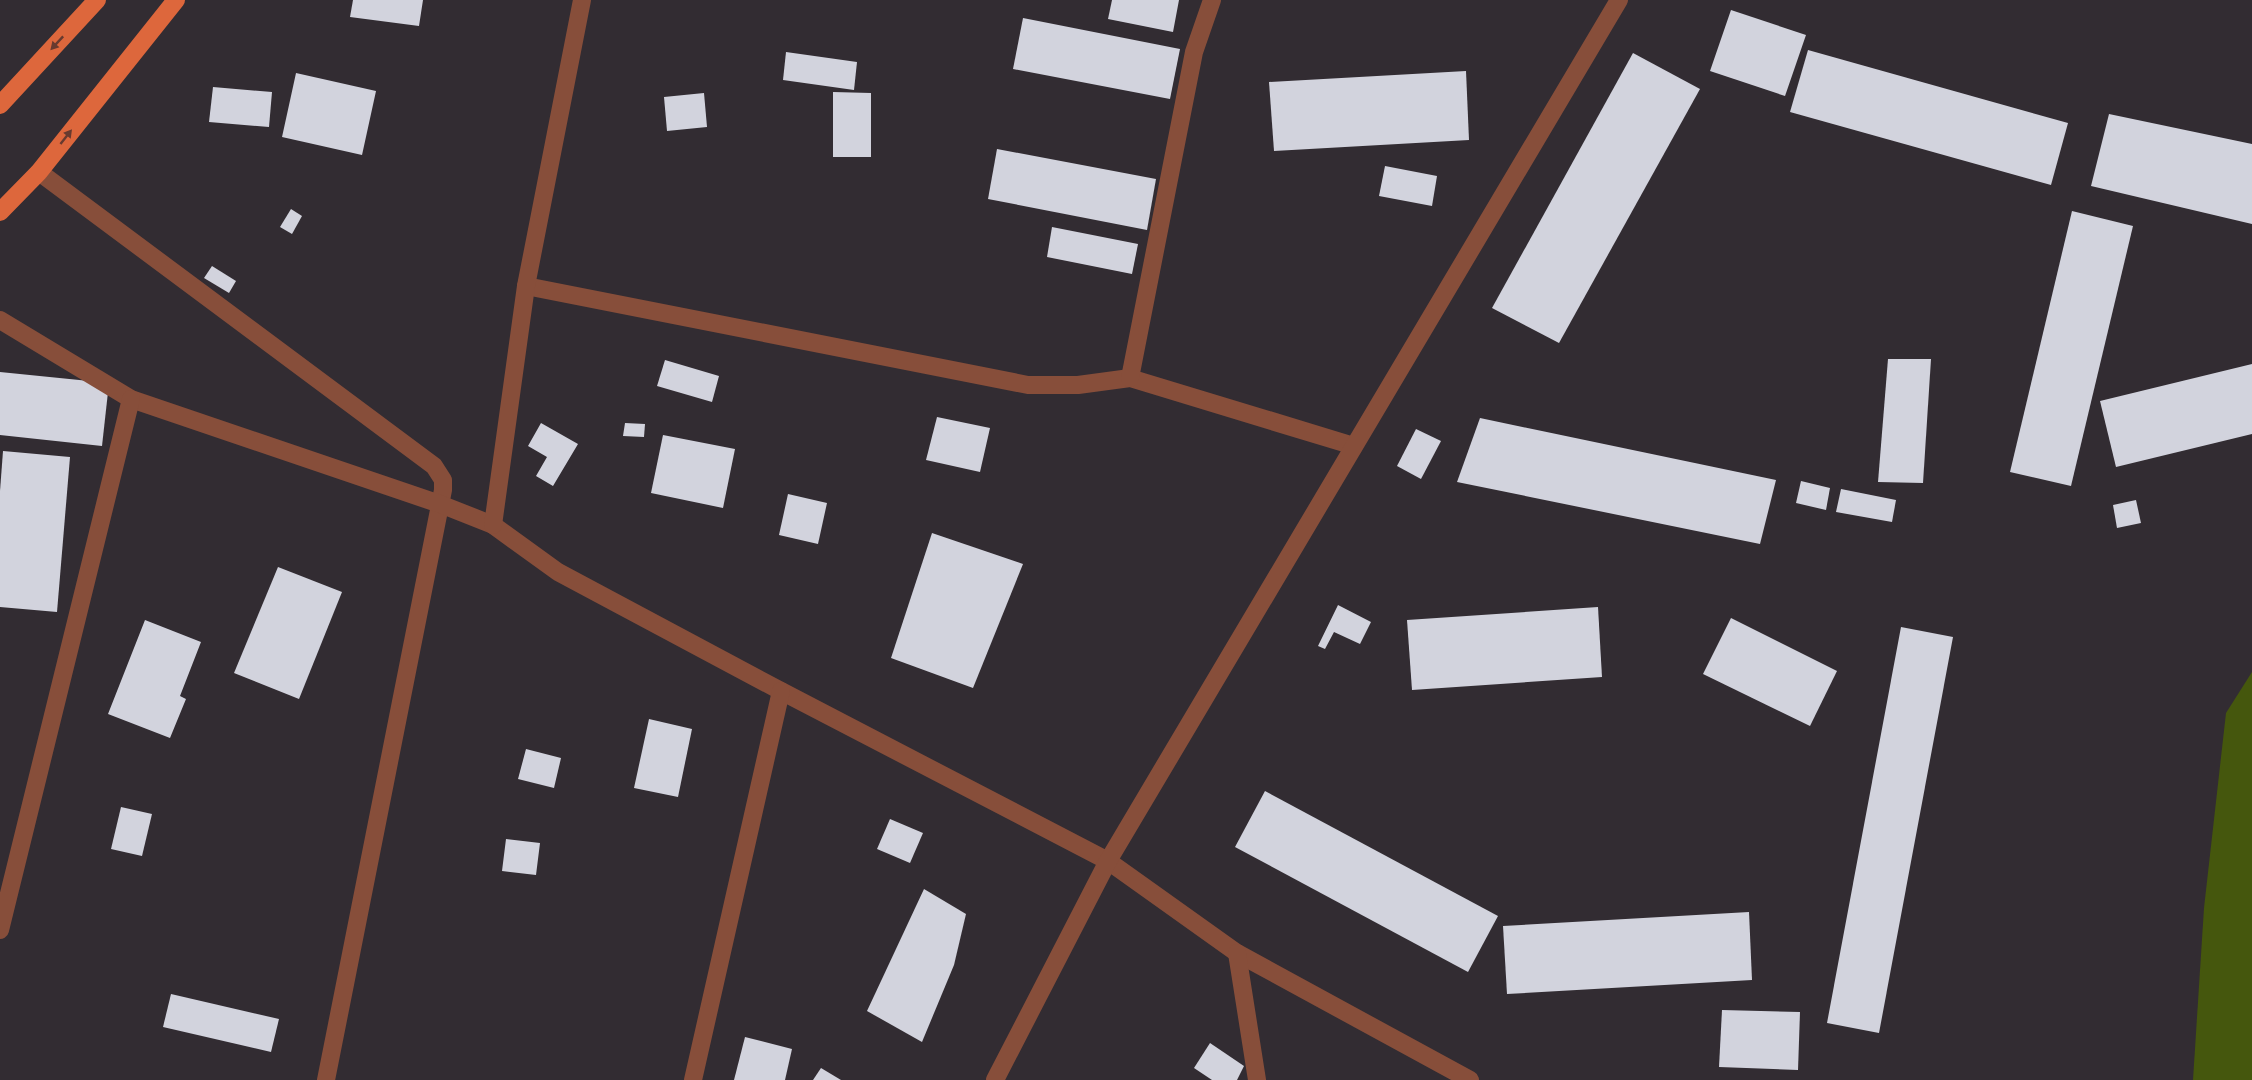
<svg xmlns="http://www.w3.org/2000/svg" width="2252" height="1080" font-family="'DejaVu Sans',sans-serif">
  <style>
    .green { fill: #45570d }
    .building { fill: #d2d3dd }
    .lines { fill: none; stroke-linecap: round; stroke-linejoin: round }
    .street { stroke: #874e3a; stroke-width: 18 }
    .primary { stroke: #dd673c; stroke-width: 18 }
    .oneway { fill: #673a2f }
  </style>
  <rect width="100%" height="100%" fill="#322c32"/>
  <polygon class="green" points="2252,672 2252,1080 2193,1080 2204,908 2226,713"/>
  <g class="building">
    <polygon points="353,0 423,0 419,26 350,17"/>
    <polygon points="1112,0 1179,0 1173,32 1108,19"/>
    <polygon points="1731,10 1806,35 1785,96 1710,71"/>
    <polygon points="1023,18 1180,49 1170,99 1013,69"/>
    <polygon points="1808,50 2068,123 2051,185 1790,112"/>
    <polygon points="786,52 857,62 854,90 783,80"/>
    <polygon points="1633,53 1700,89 1559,343 1492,308"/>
    <polygon points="1466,71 1469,140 1274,151 1269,82"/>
    <polygon points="296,73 376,91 362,155 282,137"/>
    <polygon points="213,87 272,92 269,127 209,122"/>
    <polygon points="833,92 871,93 871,157 833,157"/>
    <polygon points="704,93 707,127 667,131 664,97"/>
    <polygon points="2109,114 2252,144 2252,224 2091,186"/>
    <polygon points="997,149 1156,179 1147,230 988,199"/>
    <polygon points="1385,166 1437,176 1432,206 1379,196"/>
    <polygon points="291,209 302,216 292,234 280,227"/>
    <polygon points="2072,211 2133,226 2071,486 2010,472"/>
    <polygon points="1052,227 1138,244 1132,274 1047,257"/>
    <polygon points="212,266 236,281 229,293 204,278"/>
    <polygon points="1888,359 1931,359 1923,483 1878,482"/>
    <polygon points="665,360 719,376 712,402 657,386"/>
    <polygon points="2252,364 2252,434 2116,467 2100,401"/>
    <polygon points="0,372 109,383 102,446 0,435"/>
    <polygon points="937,417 990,428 980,472 926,460"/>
    <polygon points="1480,418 1776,480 1760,544 1457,482"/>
    <polygon points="541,423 578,444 553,486 536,476 547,457 528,446"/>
    <polygon points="625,423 645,424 644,437 623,436"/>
    <polygon points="1416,429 1441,441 1421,479 1397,466"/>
    <polygon points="663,435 735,449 723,508 651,493"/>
    <polygon points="3,451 70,457 57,612 0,607 0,491"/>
    <polygon points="1801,481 1830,488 1826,510 1796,503"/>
    <polygon points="1841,489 1896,500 1892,522 1836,512"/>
    <polygon points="788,494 827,503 818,544 779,535"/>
    <polygon points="2136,500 2141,523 2117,528 2113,505"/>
    <polygon points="932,533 1023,564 973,688 891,658"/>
    <polygon points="278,567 342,592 299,699 234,673"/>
    <polygon points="1338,605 1371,622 1360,644 1334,632 1325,649 1318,646"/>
    <polygon points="1598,607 1602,677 1412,690 1407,620"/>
    <polygon points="1731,618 1837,671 1810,726 1703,674"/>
    <polygon points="145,620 201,642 180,696 186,699 170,738 108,714"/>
    <polygon points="1901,627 1953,637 1879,1033 1827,1023"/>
    <polygon points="649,719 692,729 678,797 634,788"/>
    <polygon points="526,749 561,758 554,788 518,779"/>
    <polygon points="1265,791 1498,916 1468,972 1235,847"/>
    <polygon points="121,807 152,814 142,856 111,849"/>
    <polygon points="890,819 923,833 910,863 877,849"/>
    <polygon points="506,839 540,843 536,875 502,871"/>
    <polygon points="924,889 966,914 954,965 922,1042 867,1011"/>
    <polygon points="1749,912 1752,980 1507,994 1503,926"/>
    <polygon points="171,994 279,1019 271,1052 163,1027"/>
    <polygon points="1722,1010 1800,1012 1798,1070 1719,1067"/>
    <polygon points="745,1037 792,1049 785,1080 734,1080"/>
    <polygon points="1210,1043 1244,1066 1237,1080 1212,1080 1194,1068"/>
    <polygon points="821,1068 841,1080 813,1080"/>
  </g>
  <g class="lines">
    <g class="street">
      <polyline points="39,172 434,466 443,480 443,490 326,1080"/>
      <polyline points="526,286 1028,385 1078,385 1130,378 1354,446"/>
      <polyline points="0,320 131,399 440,504 493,525 558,572 781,691 1108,861 1237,953 1470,1080"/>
      <polyline points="1130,378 1194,52 1212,0"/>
      <polyline points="493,525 526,286 582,0"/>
      <polyline points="0,930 131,399"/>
      <polyline points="1237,953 1257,1080"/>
      <polyline points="693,1080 781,691"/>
      <polyline points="995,1080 1108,861 1619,0"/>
    </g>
    <g class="primary">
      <polyline points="0,105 97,0"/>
      <polyline points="0,212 39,172 176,0"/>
    </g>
  </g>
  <defs><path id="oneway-solid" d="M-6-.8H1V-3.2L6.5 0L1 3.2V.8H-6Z" transform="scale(1.5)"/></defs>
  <g class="oneway">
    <use href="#oneway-solid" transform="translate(57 43) rotate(133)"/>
    <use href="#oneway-solid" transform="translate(66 137) rotate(-52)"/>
  </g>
</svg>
